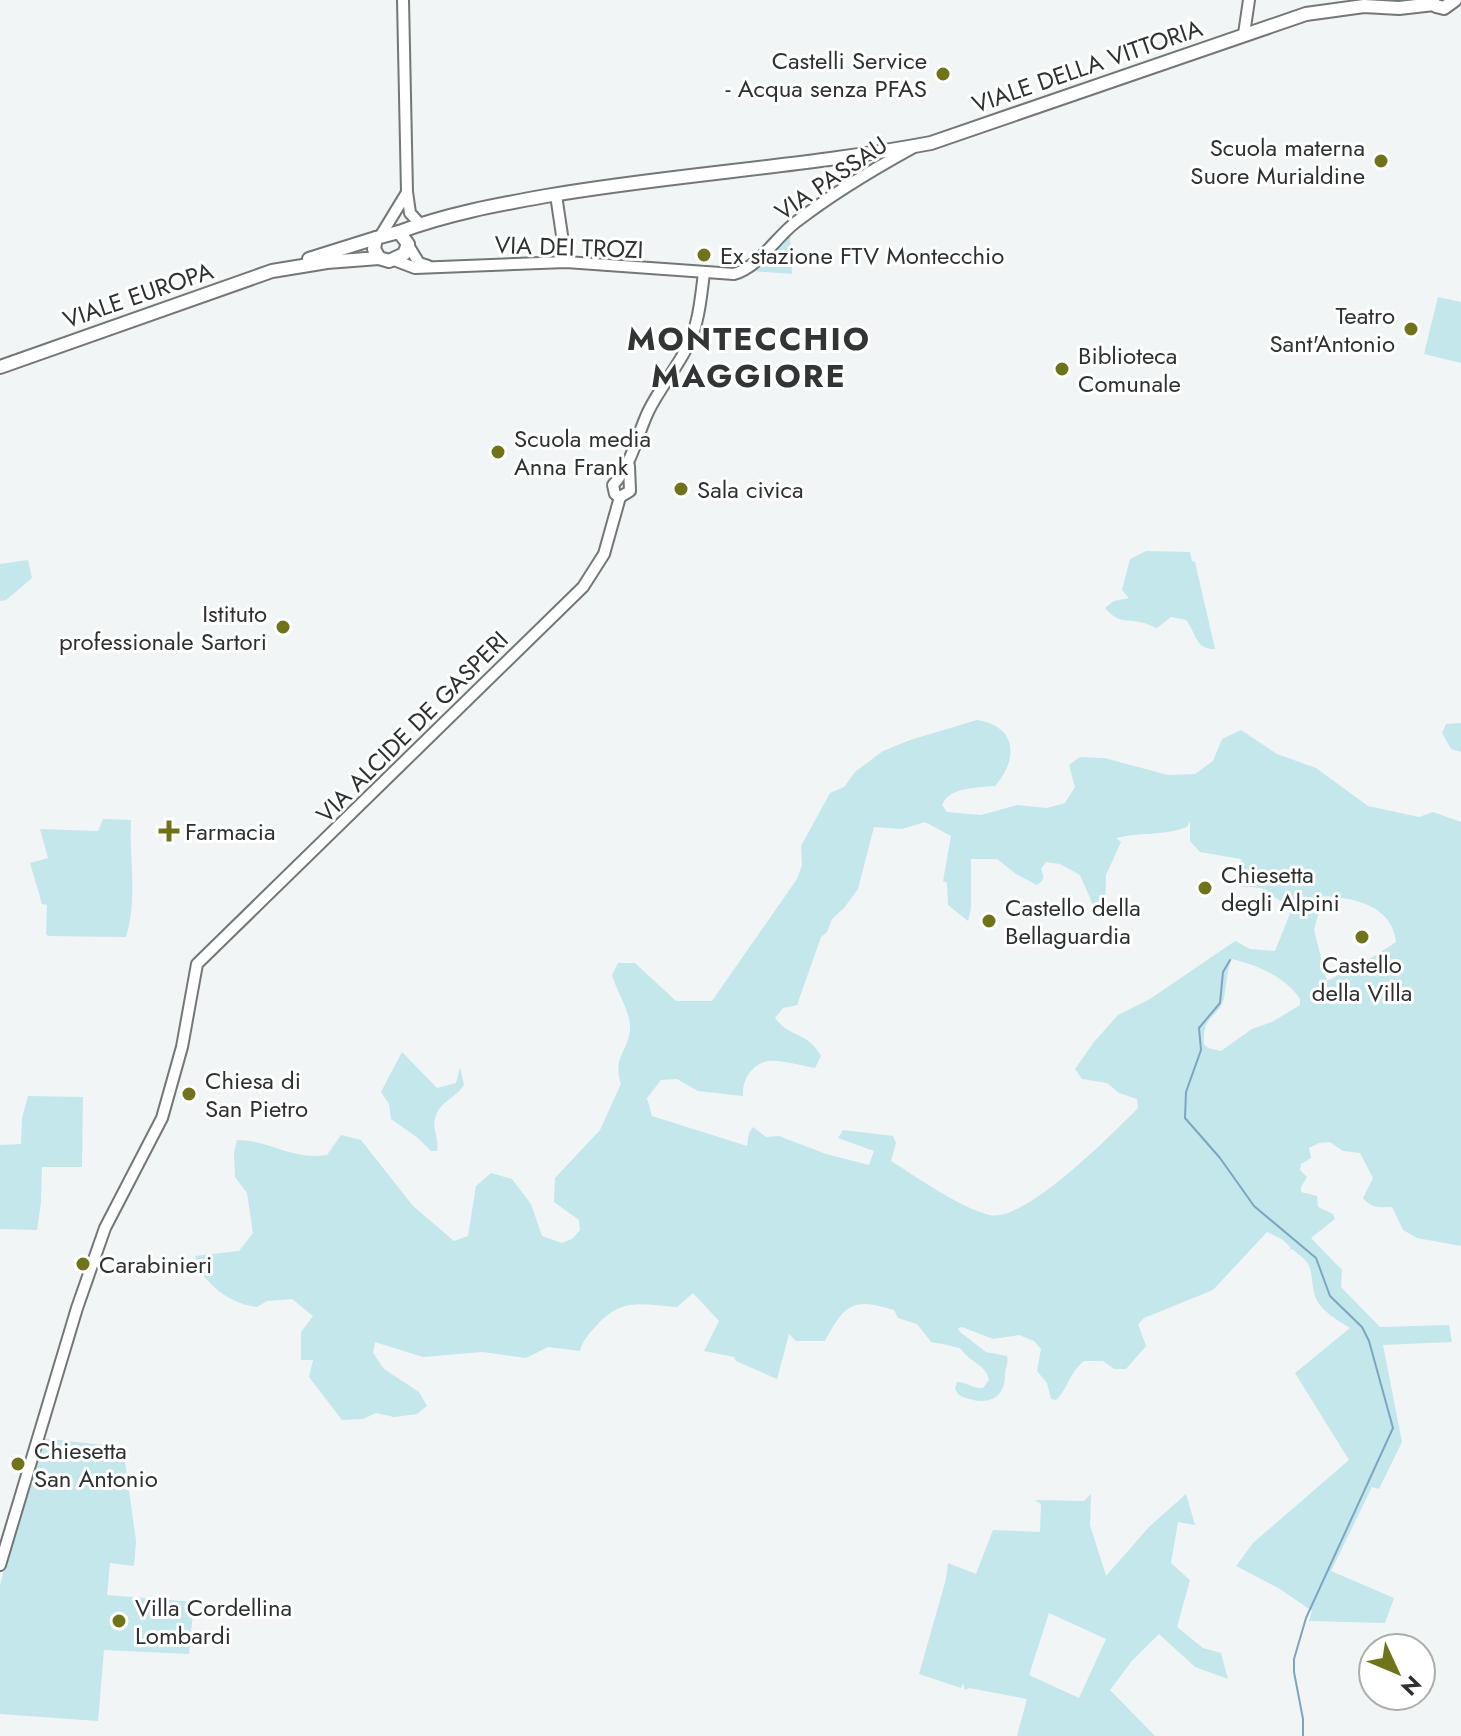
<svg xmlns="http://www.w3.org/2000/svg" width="1461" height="1736" font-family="Jost,sans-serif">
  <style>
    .green { fill: #c3e7eb; fill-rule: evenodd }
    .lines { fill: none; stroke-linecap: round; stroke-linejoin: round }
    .stream { stroke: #7da5c1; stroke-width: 2 }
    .minor-casing { stroke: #737777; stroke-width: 14 }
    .major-casing { stroke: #737777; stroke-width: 16 }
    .minor { stroke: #fff; stroke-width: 10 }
    .major { stroke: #fff; stroke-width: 12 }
    .poi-dot { fill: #6f741b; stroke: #fff; stroke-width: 3 }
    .labels { text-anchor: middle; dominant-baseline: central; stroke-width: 6; stroke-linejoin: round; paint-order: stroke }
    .poi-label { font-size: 24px; fill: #2f3131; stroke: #fff; text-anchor: start }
    .street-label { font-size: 24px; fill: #2f3131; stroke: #fff }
    .district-label { font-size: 32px; font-weight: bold; letter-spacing: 2px; fill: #323535; stroke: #fff }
  </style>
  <rect width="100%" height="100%" fill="#f1f5f6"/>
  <g class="green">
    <polygon points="790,236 792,274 752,271"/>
    <polygon points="1438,297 1461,302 1461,363 1424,354"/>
    <path d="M 1146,551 L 1190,552 L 1192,561 L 1195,562 L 1215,649 C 1195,650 1196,632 1186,620 L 1171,617 L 1157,628 C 1153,627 1148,624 1144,623 C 1125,618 1120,625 1105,608 L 1114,601 L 1129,598 L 1122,590 L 1130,559 Z"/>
    <polygon points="28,560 32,578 6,600 0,601 0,564"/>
    <path d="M 977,720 C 1017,726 1019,759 995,786 C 978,788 950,786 942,805 L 947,812 L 981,815 L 1017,805 L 1047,808 L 1065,803 L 1075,787 L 1069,765 L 1080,757 L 1104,758 L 1168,775 L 1195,774 L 1213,761 L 1222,739 L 1241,730 L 1277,754 L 1316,768 L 1368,806 L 1419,817 L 1433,812 L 1461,822 L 1461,1246 L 1417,1238 L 1403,1230 L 1392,1207 C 1380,1207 1372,1209 1363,1198 L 1373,1178 L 1360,1153 L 1343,1151 L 1330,1142 L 1319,1143 L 1309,1148 L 1311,1158 L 1301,1164 L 1300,1170 L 1307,1177 L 1301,1187 L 1301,1192 L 1317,1196 L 1318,1207 L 1333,1214 L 1335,1219 L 1311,1238 L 1342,1270 L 1341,1287 L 1380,1327 L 1449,1325 L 1452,1342 L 1383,1345 L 1402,1442 L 1379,1489 L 1372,1487 L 1331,1571 L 1394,1598 L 1385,1623 L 1309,1621 L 1312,1611 L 1280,1589 L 1236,1566 L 1253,1543 L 1349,1460 L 1295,1373 L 1350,1328 C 1337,1320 1316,1308 1314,1292 C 1309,1267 1315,1266 1292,1249 L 1287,1251 L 1291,1248 L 1283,1240 L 1267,1232 L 1213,1290 L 1144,1318 L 1138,1324 L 1146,1346 L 1126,1369 L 1114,1369 L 1103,1361 L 1084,1361 C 1069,1373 1068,1389 1056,1400 L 1051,1399 L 1047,1383 L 1037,1371 L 1041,1349 L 1034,1341 L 1019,1335 L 993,1339 L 962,1327 L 958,1328 L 960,1332 L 986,1352 L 1007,1356 C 1009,1364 1005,1367 1005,1375 C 1005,1397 990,1405 969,1399 C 961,1396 958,1396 955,1388 L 957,1382 C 966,1382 974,1389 983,1388 L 989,1380 C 986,1364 969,1362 961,1349 C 957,1347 936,1342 932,1343 L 917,1324 L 898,1318 L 894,1310 C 852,1297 845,1304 825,1341 L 796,1341 L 789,1334 L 777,1379 L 736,1361 L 734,1357 L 704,1351 L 719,1321 L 693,1293 L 677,1307 C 644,1305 623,1297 598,1324 C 590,1333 583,1339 580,1351 L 548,1347 L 526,1358 L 482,1352 L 423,1357 L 375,1342 L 373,1353 L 384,1369 L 419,1392 L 427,1406 L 417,1414 L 394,1417 L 376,1413 L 363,1419 L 342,1420 L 309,1377 L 313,1360 L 301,1360 L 301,1332 L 313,1316 L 292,1299 L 267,1301 L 257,1307 C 230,1304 201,1283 195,1256 L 239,1251 L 253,1233 L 247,1193 L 235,1177 L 234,1152 L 237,1140 C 269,1140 293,1161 327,1155 L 341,1135 L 361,1140 L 413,1206 L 454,1241 L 468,1236 L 476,1186 L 491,1173 L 512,1179 L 531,1204 L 542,1236 L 562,1243 L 572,1239 L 580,1230 L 579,1220 L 554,1202 L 555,1178 L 600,1130 L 621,1084 C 612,1057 628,1053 630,1029 C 632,1015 616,990 612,975 L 618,963 L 635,963 L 676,1001 L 712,1001 L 797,879 L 802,865 L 801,846 L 830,793 L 844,787 L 855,772 L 883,751 L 910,740 ZM 1190,821 L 1190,841 L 1200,852 L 1241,859 L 1238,886 L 1261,888 L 1290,907 L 1291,911 L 1275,951 L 1250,949 L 1235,941 L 1150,999 L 1118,1015 L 1094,1042 L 1075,1069 L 1082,1079 L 1107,1083 L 1119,1093 L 1137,1099 L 1138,1108 C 1113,1133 1024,1224 989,1215 C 957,1206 920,1179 891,1161 L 896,1143 L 893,1136 L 843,1130 L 838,1138 L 874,1151 L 869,1165 L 826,1154 L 779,1136 L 766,1137 L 753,1127 L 749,1133 L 747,1146 L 652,1116 L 647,1098 L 661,1080 L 677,1079 L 698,1091 L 743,1096 C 742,1081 751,1064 768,1061 C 778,1059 804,1066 815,1068 L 821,1056 C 807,1031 791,1039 775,1018 L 783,1008 L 797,1005 L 821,937 L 827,932 L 832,919 L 844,908 L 858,889 L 874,827 L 902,829 L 925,822 L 951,836 L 943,881 L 947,883 L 948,905 L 968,921 L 971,908 L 971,859 L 997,859 L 1016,874 L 1037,885 C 1045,880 1044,877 1041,869 L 1046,862 L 1060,864 L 1080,875 L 1093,905 L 1105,912 L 1106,875 L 1121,842 L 1116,838 C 1140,832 1164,836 1187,827 ZM 1323,896 C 1354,898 1392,905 1396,942 L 1373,957 L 1327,981 L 1314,930 ZM 1232,959 C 1257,965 1286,977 1300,999 L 1300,1005 L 1272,1022 L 1252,1029 L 1221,1051 L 1208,1048 L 1204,1044 C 1202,1013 1218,1020 1224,998 C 1227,984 1226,972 1232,959 Z"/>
    <polygon points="1461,723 1461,752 1451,749 1442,733 1446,724"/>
    <path d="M 103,819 L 131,820 C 129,859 138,899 126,937 L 48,936 L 46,934 L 47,905 L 42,904 L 30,863 L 48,858 L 40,829 L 98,831 Z"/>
    <path d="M 402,1052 L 437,1088 L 456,1083 L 460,1067 L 464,1085 C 455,1099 438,1102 435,1119 C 432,1130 440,1140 437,1151 L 431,1151 L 418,1138 L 391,1119 L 389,1104 L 381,1092 Z"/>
    <polygon points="28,1096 83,1097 82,1167 42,1167 41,1202 37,1230 0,1229 0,1145 21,1144 22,1118"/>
    <polygon points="40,1438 123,1447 136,1541 134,1566 110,1563 107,1595 194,1602 189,1654 104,1650 98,1721 0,1714 0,1585"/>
    <path d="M 1091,1494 L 1090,1525 L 1106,1576 L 1149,1527 L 1186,1494 L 1195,1525 L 1178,1522 L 1171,1563 L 1190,1580 L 1177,1627 L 1203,1648 L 1221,1653 L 1228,1679 L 1195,1667 L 1159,1634 L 1131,1662 L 1110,1690 L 1155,1736 L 1017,1736 L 1027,1699 L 969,1688 L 965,1690 L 963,1683 L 961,1688 L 919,1674 L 946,1579 L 948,1563 L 976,1574 L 993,1530 L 1040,1532 L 1041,1504 L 1035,1500 L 1084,1501 ZM 1049,1613 L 1106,1639 L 1079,1698 L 1029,1675 Z"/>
  </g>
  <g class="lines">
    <polyline class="stream" points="1230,960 1223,972 1220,1003 1199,1028 1201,1050 1186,1092 1185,1118 1220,1158 1254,1206 1316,1258 1330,1296 1362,1327 1369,1341 1393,1428 1306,1618 1294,1659 1294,1672 1303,1719 1303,1736"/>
    <defs>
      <g id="minor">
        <polyline points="403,0 407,192 410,213 420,224"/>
        <polyline points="1244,34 1249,0"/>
        <polyline points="556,195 566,262"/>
        <polyline points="381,235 406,194"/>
        <polyline points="408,245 419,263 428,266"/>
        <path d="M 394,260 L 415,268 L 566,262 L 734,274 C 759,267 776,237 796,222 C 832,194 872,170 912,148"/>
        <path d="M 620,497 L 615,494 L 613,485 C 632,464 636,438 648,412 C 660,387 679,366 690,341 C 699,321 701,296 704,273"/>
        <polyline points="620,497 630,491 629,466"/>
        <polyline points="0,1565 77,1308 105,1228 162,1118 182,1047 197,964 583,587 604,554 620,497"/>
      </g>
      <g id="major">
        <polyline points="1431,0 1436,6 1444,8 1455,0"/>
        <path d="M 399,232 C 447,214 496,205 546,196 C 674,174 804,167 931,143 L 1306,14 L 1364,6 L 1399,8 L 1434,4"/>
        <polygon points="399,232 408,244 404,254 389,261 379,258 374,249 376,238"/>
        <polyline points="309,259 376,238"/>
        <polyline points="0,367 272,271 327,262 379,258"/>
      </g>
    </defs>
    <use href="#minor" class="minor-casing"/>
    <use href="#major" class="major-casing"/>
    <use href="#minor" class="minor"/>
    <use href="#major" class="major"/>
  </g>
  <g class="poi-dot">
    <circle cx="943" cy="74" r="8"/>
    <circle cx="1381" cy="161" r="8"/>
    <circle cx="704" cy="255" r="8"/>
    <circle cx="1411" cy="329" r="8"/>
    <circle cx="1062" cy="369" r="8"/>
    <circle cx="498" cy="452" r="8"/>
    <circle cx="681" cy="489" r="8"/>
    <circle cx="283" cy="627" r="8"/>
    <path d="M165 819h8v8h8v8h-8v8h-8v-8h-8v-8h8z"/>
    <circle cx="1205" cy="888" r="8"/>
    <circle cx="989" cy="921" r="8"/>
    <circle cx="1362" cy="937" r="8"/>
    <circle cx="189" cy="1094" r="8"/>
    <circle cx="83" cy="1264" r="8"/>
    <circle cx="18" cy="1464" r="8"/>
    <circle cx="119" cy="1621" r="8"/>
  </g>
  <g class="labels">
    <g class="poi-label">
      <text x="927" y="60" text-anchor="end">Castelli Service<tspan x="927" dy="28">- Acqua senza PFAS</tspan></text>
      <text x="1365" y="147" text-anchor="end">Scuola materna<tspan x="1365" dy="28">Suore Murialdine</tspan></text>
      <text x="720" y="255">Ex stazione FTV Montecchio</text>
      <text x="1395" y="315" text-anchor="end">Teatro<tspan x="1395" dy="28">Sant'Antonio</tspan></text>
      <text x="1078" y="355">Biblioteca<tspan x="1078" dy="28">Comunale</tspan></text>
      <text x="514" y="438">Scuola media<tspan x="514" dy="28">Anna Frank</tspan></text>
      <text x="697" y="489">Sala civica</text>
      <text x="267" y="613" text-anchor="end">Istituto<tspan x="267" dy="28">professionale Sartori</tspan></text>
      <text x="185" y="831">Farmacia</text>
      <text x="1221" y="874">Chiesetta<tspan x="1221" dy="28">degli Alpini</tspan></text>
      <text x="1005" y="907">Castello della<tspan x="1005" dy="28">Bellaguardia</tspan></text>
      <text x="1362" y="964" text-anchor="middle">Castello<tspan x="1362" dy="28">della Villa</tspan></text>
      <text x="205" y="1080">Chiesa di<tspan x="205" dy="28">San Pietro</tspan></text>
      <text x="99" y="1264">Carabinieri</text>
      <text x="34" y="1450">Chiesetta<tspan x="34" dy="28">San Antonio</tspan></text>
      <text x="135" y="1607">Villa Cordellina<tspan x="135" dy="28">Lombardi</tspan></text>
    </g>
    <g class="street-label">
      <text transform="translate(1087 66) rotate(-19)">VIALE DELLA VITTORIA</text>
      <text transform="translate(831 178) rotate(-34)">VIA PASSAU</text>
      <text transform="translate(569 247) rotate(2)">VIA DEI TROZI</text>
      <text transform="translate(138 295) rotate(-19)">VIALE EUROPA</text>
      <text transform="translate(412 727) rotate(-45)">VIA ALCIDE DE GASPERI</text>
    </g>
    <g class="district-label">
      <text x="749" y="339">MONTECCHIO<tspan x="749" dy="37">MAGGIORE</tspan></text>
    </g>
  </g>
  <g transform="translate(1397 1672) rotate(134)"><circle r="38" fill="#ffffff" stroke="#acadad" stroke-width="2"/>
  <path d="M0-6L14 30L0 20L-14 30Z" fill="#6f741b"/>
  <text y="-12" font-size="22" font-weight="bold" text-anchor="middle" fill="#2f3131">N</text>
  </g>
</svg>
